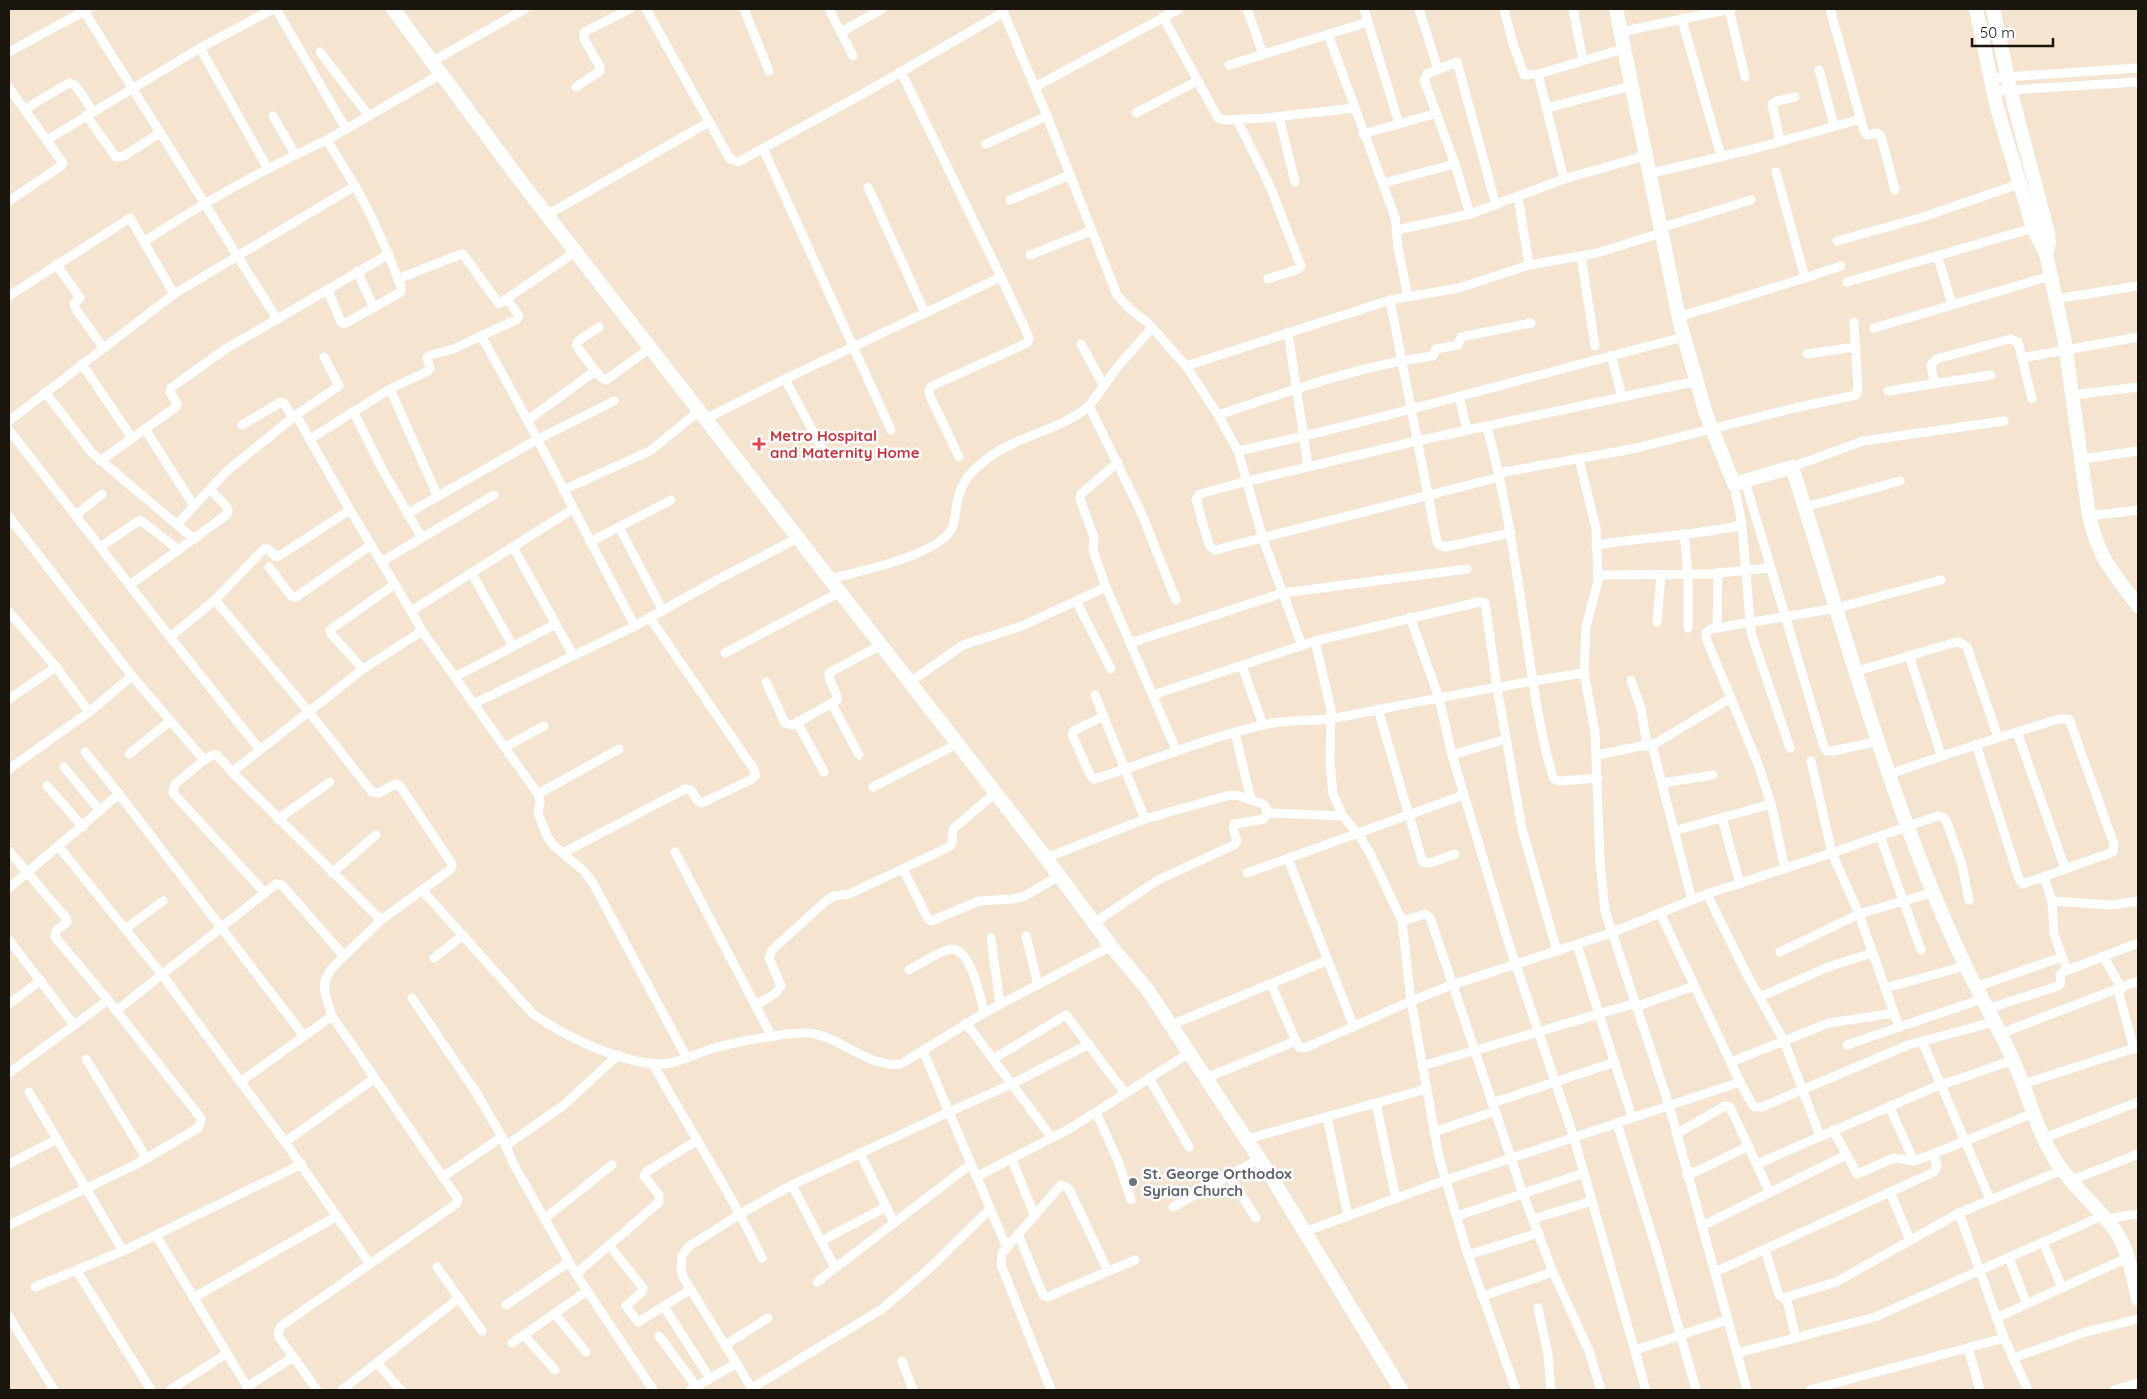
<svg xmlns="http://www.w3.org/2000/svg" width="2147" height="1399" font-family="Quicksand,sans-serif">
  <style>
    .lines { fill: none; stroke-linecap: round; stroke-linejoin: round }
    .street { stroke: #fff; stroke-width: 9 }
    .secondary { stroke: #fff; stroke-width: 14 }
    .health-dot { fill: #e0444e; stroke: #fff; stroke-width: 2 }
    .worship-dot { fill: #6b7280; stroke: #fff; stroke-width: 2 }
    .labels { text-anchor: middle; dominant-baseline: central; stroke-width: 5; stroke-linejoin: round; paint-order: stroke }
    .health-label { font-size: 15px; font-weight: bold; fill: #be3a42; stroke: #fff; text-anchor: start }
    .worship-label { font-size: 15px; font-weight: bold; fill: #5b616d; stroke: #fff; text-anchor: start }
  </style>
  <rect width="100%" height="100%" fill="#f4e4d0"/>
  <g class="lines">
    <g class="street">
      <polyline points="276,9 346,129"/>
      <polyline points="646,9 730,159 738,162 868,91 1004,12"/>
      <polyline points="744,9 769,71"/>
      <polyline points="829,9 853,56"/>
      <polyline points="1002,9 1047,116 1117,295 1130,309 1148,323 1186,366 1218,415 1238,451 1263,539 1302,646"/>
      <polyline points="1247,9 1263,54"/>
      <polyline points="1364,9 1399,124"/>
      <polyline points="1419,9 1438,69"/>
      <polyline points="1504,9 1512,40 1524,75 1538,74 1623,49"/>
      <polyline points="1573,9 1583,60"/>
      <polyline points="1729,9 1745,77"/>
      <polyline points="1830,9 1864,131 1867,135 1878,133 1881,136 1895,190"/>
      <polyline points="84,11 277,319"/>
      <polyline points="1163,17 1218,118 1224,120 1265,118 1354,108"/>
      <polyline points="1682,20 1721,156"/>
      <polyline points="841,32 882,9"/>
      <polyline points="1620,32 1731,9"/>
      <polyline points="1328,34 1395,217 1398,247 1408,297"/>
      <polyline points="200,48 268,169"/>
      <polyline points="9,52 88,9"/>
      <polyline points="320,52 369,116"/>
      <polyline points="433,61 525,9"/>
      <polyline points="1229,65 1368,22"/>
      <polyline points="1819,70 1834,125"/>
      <polyline points="1538,74 1564,179"/>
      <polyline points="1990,78 2138,68"/>
      <polyline points="576,87 600,71 600,67 584,39 584,32 630,9"/>
      <polyline points="1035,87 1179,9"/>
      <polyline points="9,88 63,163 61,166 9,201"/>
      <polyline points="1993,91 2138,82"/>
      <polyline points="1547,108 1631,86"/>
      <polyline points="25,109 69,83 75,85 93,111"/>
      <polyline points="1136,113 1197,81"/>
      <polyline points="86,115 116,157 124,156 160,133"/>
      <polyline points="273,116 295,154"/>
      <polyline points="1279,117 1295,182"/>
      <polyline points="1237,120 1269,184 1301,266 1298,269 1268,279"/>
      <polyline points="1363,134 1437,113"/>
      <polyline points="47,140 200,48 273,9"/>
      <polyline points="1780,141 1772,104 1777,101 1795,97"/>
      <polyline points="986,144 1047,116"/>
      <polyline points="763,148 891,430"/>
      <polyline points="1648,174 1753,149 1861,119"/>
      <polyline points="1383,183 1455,164"/>
      <polyline points="868,187 925,313"/>
      <polyline points="1518,197 1529,265"/>
      <polyline points="1010,200 1070,175"/>
      <polyline points="1470,214 1455,164 1424,80 1427,74 1457,62 1496,205"/>
      <polyline points="547,215 709,122"/>
      <polyline points="1660,228 1751,200"/>
      <polyline points="1397,230 1470,214 1564,179 1645,156"/>
      <path d="M 145,241 C 203,203 263,169 327,140"/>
      <polyline points="1837,241 1923,217 2019,184"/>
      <polyline points="1030,255 1091,231"/>
      <polyline points="1937,255 1952,304"/>
      <polyline points="1581,256 1595,346"/>
      <polyline points="56,264 80,298 74,304 75,308 103,347"/>
      <polyline points="357,271 374,308"/>
      <polyline points="1805,278 1841,266"/>
      <polyline points="398,279 458,255 463,254 499,304 575,252"/>
      <polyline points="1847,282 2033,228"/>
      <path d="M 327,289 L 341,322 L 344,324 L 401,292 L 401,287 C 388,252 374,219 355,186"/>
      <polyline points="9,296 130,218 174,294"/>
      <polyline points="2055,299 2138,286"/>
      <polyline points="1390,300 1437,542 1439,545 1445,547 1511,533"/>
      <polyline points="1679,317 1805,278 1776,172"/>
      <polyline points="1874,328 2050,276"/>
      <polyline points="1288,332 1308,466"/>
      <path d="M 481,336 C 536,431 583,530 635,626"/>
      <polyline points="1081,344 1104,386"/>
      <polyline points="1807,354 1856,347"/>
      <polyline points="1611,355 1622,397"/>
      <polyline points="2022,358 2032,399"/>
      <polyline points="82,364 132,438"/>
      <polyline points="1186,366 1390,300 1459,288 1529,265 1597,253 1661,233"/>
      <polyline points="595,371 576,345 578,341 599,327"/>
      <polyline points="785,379 826,456"/>
      <polyline points="1934,384 1931,365 1936,359 2010,339 2018,342 2022,358 2138,337"/>
      <polyline points="390,389 438,497"/>
      <polyline points="1888,391 1991,375"/>
      <polyline points="45,392 92,453 194,539"/>
      <polyline points="2073,395 2138,387"/>
      <polyline points="1459,397 1467,430"/>
      <polyline points="1089,406 1141,512 1176,600"/>
      <polyline points="353,411 382,469 422,538"/>
      <polyline points="296,415 350,510 411,611"/>
      <path d="M 1218,415 C 1288,392 1360,365 1433,356 L 1436,349 L 1458,345 L 1461,337 L 1531,323"/>
      <polyline points="705,419 785,379 1001,277 901,72"/>
      <polyline points="528,420 595,371 602,378 606,380 650,348"/>
      <polyline points="9,421 174,294 355,186 327,140 441,74"/>
      <polyline points="242,425 281,402 284,403 293,418"/>
      <path d="M 1487,427 C 1505,493 1515,560 1525,628 C 1532,676 1539,730 1553,777 L 1554,779 L 1560,781 L 1598,778"/>
      <polyline points="145,429 194,506"/>
      <polyline points="9,430 170,637 260,750"/>
      <polyline points="310,439 390,389 428,371 430,368 427,358 430,355 453,349 516,320 519,316 507,299"/>
      <path d="M 1238,451 C 1388,418 1535,375 1684,337"/>
      <polyline points="959,457 929,394 929,390 932,386 1027,343 1029,339 1027,333 1001,277"/>
      <polyline points="1579,459 1596,528 1598,581 1586,627 1584,673"/>
      <polyline points="2082,459 2138,451"/>
      <polyline points="100,461 176,407 177,403 170,392 171,388 224,350 389,254"/>
      <polyline points="1118,462 1081,494 1080,499 1094,537 1093,551 1106,587 1176,750"/>
      <polyline points="1792,467 1863,441 2004,421"/>
      <polyline points="1499,473 1632,449 1794,408 1856,395 1858,390 1854,322"/>
      <polyline points="1500,477 1215,550 1209,545 1196,499 1200,494 1248,481 1417,441 1697,381"/>
      <polyline points="1745,481 1824,747 1827,751 1833,751 1879,741"/>
      <polyline points="1734,484 1742,525 1751,633 1790,748"/>
      <polyline points="563,490 650,451 699,411"/>
      <polyline points="1805,507 1900,481"/>
      <polyline points="407,514 538,439 614,401"/>
      <polyline points="76,515 102,494"/>
      <polyline points="2089,516 2138,510"/>
      <polyline points="9,517 132,676"/>
      <polyline points="177,524 227,471 296,415 339,386 324,357"/>
      <polyline points="619,527 663,611"/>
      <polyline points="1684,534 1688,574 1688,628"/>
      <polyline points="590,542 671,500"/>
      <path d="M 1596,545 C 1645,537 1694,536 1742,525"/>
      <polyline points="100,547 140,520 179,550"/>
      <polyline points="513,547 573,655"/>
      <polyline points="381,562 494,495"/>
      <polyline points="269,567 291,596 296,597 371,545"/>
      <polyline points="472,574 513,646"/>
      <polyline points="1597,575 1708,574 1771,568"/>
      <path d="M 830,579 C 859,571 942,555 953,526 C 955,519 956,510 957,503 C 961,480 973,469 991,456 C 1022,434 1061,430 1089,406 L 1119,365 L 1152,328"/>
      <polyline points="130,585 225,516 228,512 227,507 210,489"/>
      <polyline points="215,600 309,712 372,792 379,793 395,784 400,786 452,864 451,869 422,890"/>
      <polyline points="1076,601 1111,669"/>
      <polyline points="9,612 56,667 89,712 132,676 204,760 212,755 217,755 232,772"/>
      <polyline points="1410,617 1439,698 1452,755 1507,938 1574,1138 1646,1390"/>
      <polyline points="1657,622 1661,575"/>
      <polyline points="1717,628 1718,573"/>
      <polyline points="422,631 538,794 540,801 538,813 547,836 554,846 584,871 594,885 687,1058"/>
      <polyline points="170,637 215,600 264,549 268,549 276,557 279,556 350,510"/>
      <polyline points="1315,641 1331,710 1330,761 1333,794 1343,816 1358,834 1370,853 1402,921 1411,1001 1439,1157 1468,1255 1516,1390"/>
      <polyline points="1130,643 1283,593 1467,569"/>
      <polyline points="725,653 840,592"/>
      <polyline points="1909,655 1941,755"/>
      <polyline points="1242,666 1263,725"/>
      <polyline points="363,669 331,634 330,630 395,584"/>
      <polyline points="1857,671 1953,643 1959,642 1967,647 1998,737"/>
      <polyline points="455,677 556,624"/>
      <polyline points="1631,680 1641,708 1647,746"/>
      <path d="M 766,682 L 785,723 L 793,725 L 837,700 C 838,691 828,683 829,673 L 881,645"/>
      <polyline points="910,682 963,645 1022,626 1106,587"/>
      <polyline points="1095,695 1145,819"/>
      <polyline points="1153,695 1315,641 1479,602 1485,603 1497,687 1522,829 1557,951"/>
      <polyline points="9,699 56,667"/>
      <polyline points="473,704 635,626 715,581 798,538"/>
      <polyline points="832,704 859,755"/>
      <polyline points="1378,709 1422,860 1423,862 1430,863 1455,854"/>
      <path d="M 1104,716 L 1075,730 L 1072,734 L 1090,775 L 1094,779 C 1151,762 1205,738 1263,725 C 1287,719 1311,722 1335,718 C 1418,702 1500,685 1584,673 L 1595,732 L 1600,862 L 1605,911 L 1669,1105 L 1747,1390"/>
      <polyline points="797,722 824,772"/>
      <polyline points="2017,732 2065,868"/>
      <polyline points="1235,733 1251,800"/>
      <polyline points="1652,745 1692,900"/>
      <polyline points="505,747 544,726"/>
      <polyline points="85,752 119,794"/>
      <polyline points="129,754 170,721"/>
      <polyline points="1452,755 1506,739"/>
      <polyline points="1597,755 1656,743 1731,698"/>
      <polyline points="204,760 175,784 173,793 265,893"/>
      <polyline points="1811,761 1832,853 1859,914 1894,1013"/>
      <polyline points="64,767 100,811"/>
      <polyline points="9,769 89,712"/>
      <path d="M 1890,774 C 1946,754 2003,736 2059,719 L 2069,719 L 2114,844 L 2113,852 L 2023,884 L 2019,879 L 1976,744"/>
      <polyline points="1662,783 1713,775"/>
      <polyline points="47,786 83,827"/>
      <polyline points="873,787 957,744"/>
      <polyline points="538,794 619,749"/>
      <polyline points="1722,818 1740,884"/>
      <polyline points="278,819 330,782"/>
      <polyline points="1674,831 1771,804"/>
      <polyline points="1880,836 1921,950"/>
      <polyline points="59,847 163,976 285,1142 370,1264"/>
      <polyline points="9,851 66,918 67,922 56,931 55,937 108,1000 200,1117 201,1121 198,1128 135,1165 9,1225"/>
      <polyline points="675,852 772,1037"/>
      <polyline points="563,853 685,789 691,790 698,801 702,803 752,779 756,775 753,768 650,618"/>
      <polyline points="1046,858 1145,819 1226,796 1236,795 1263,804 1266,807 1267,813 1343,816"/>
      <polyline points="1288,859 1354,1027"/>
      <polyline points="903,869 928,919 931,921 979,901 1012,899 1023,897 1059,876"/>
      <polyline points="1785,869 1771,804 1758,764 1706,638 1706,633 1711,629 1837,608 1941,580"/>
      <polyline points="332,873 376,835"/>
      <polyline points="1247,873 1464,795"/>
      <polyline points="2044,877 2052,901 2054,934 2067,970"/>
      <polyline points="9,888 119,794 304,1036"/>
      <polyline points="1707,894 1747,975 1784,1041 1820,1136"/>
      <polyline points="2052,901 2111,905 2138,901"/>
      <polyline points="381,920 232,772 363,669 422,631 411,611 573,509"/>
      <polyline points="1402,921 1425,914 1430,917 1523,1194 1553,1272 1589,1351 1601,1390"/>
      <polyline points="1094,923 1158,880 1234,845 1237,841 1233,828 1234,824 1264,819 1267,813"/>
      <polyline points="125,929 163,901"/>
      <polyline points="1026,936 1038,985"/>
      <polyline points="991,938 1000,1004"/>
      <polyline points="9,940 74,1025"/>
      <polyline points="1577,945 1632,1117"/>
      <polyline points="1780,952 1859,914 1934,892"/>
      <path d="M 344,956 L 381,920 L 422,890 L 533,1014 C 568,1038 621,1064 664,1064 C 682,1062 697,1053 714,1048 C 736,1042 787,1032 808,1033 C 841,1036 867,1068 901,1064 L 984,1013 L 1111,946"/>
      <polyline points="2103,956 2122,989"/>
      <polyline points="434,958 463,935"/>
      <path d="M 909,970 C 918,965 943,949 952,949 C 971,950 981,998 984,1013"/>
      <polyline points="1271,984 1296,1041 1299,1047 1305,1048 1411,1001 1452,985 1611,933 1707,894 1832,853 1937,816 1943,817 1946,820 1962,865 1969,900"/>
      <polyline points="1976,987 2062,957"/>
      <polyline points="1885,988 1965,966"/>
      <polyline points="2118,990 2134,1049"/>
      <polyline points="1760,997 1828,967 1872,953"/>
      <polyline points="412,998 477,1094 502,1137 514,1165 576,1274 653,1390"/>
      <polyline points="9,1004 41,980"/>
      <polyline points="756,1005 776,993 781,986 769,958 772,950 827,900 834,896 849,894 949,847 952,843 953,829 995,793"/>
      <polyline points="1638,1006 1694,986"/>
      <polyline points="1987,1009 2058,986 2061,983 2060,975 2063,972 2138,943"/>
      <path d="M 116,1011 L 276,884 L 282,885 L 344,956 C 320,979 321,984 332,1016 L 458,1199 L 456,1204 L 281,1326 L 278,1333 L 279,1337 L 317,1390"/>
      <polyline points="966,1023 1052,1138"/>
      <polyline points="1171,1025 1328,960"/>
      <polyline points="1999,1034 2138,981"/>
      <polyline points="1922,1041 1990,1199"/>
      <polyline points="1847,1045 1899,1027"/>
      <polyline points="923,1051 1007,1248"/>
      <polyline points="86,1059 147,1159"/>
      <polyline points="993,1059 1066,1015 1125,1093"/>
      <polyline points="1731,1062 1829,1023 1894,1013 1899,1027 1982,999"/>
      <path d="M 653,1064 C 689,1129 730,1191 762,1258"/>
      <polyline points="1422,1066 1636,1003"/>
      <polyline points="9,1073 108,1000"/>
      <polyline points="1149,1078 1189,1147"/>
      <polyline points="1206,1078 1296,1041"/>
      <polyline points="240,1082 332,1016"/>
      <polyline points="1740,1082 1752,1104 1755,1107 1762,1107 1908,1045 1994,1022"/>
      <polyline points="2023,1084 2138,1047"/>
      <polyline points="29,1092 123,1251"/>
      <polyline points="1376,1103 1396,1199"/>
      <polyline points="1492,1103 1615,1062"/>
      <polyline points="1889,1106 1914,1161"/>
      <polyline points="1096,1112 1118,1161 1131,1200"/>
      <polyline points="1327,1117 1348,1216"/>
      <polyline points="1617,1123 1657,1251 1696,1390"/>
      <polyline points="1833,1130 1857,1174 1894,1158 1914,1161 1933,1154"/>
      <polyline points="1434,1132 1495,1111"/>
      <polyline points="1676,1134 1725,1106 1730,1107 1770,1193"/>
      <polyline points="2044,1138 2138,1102"/>
      <polyline points="1247,1139 1426,1089"/>
      <polyline points="285,1142 375,1078"/>
      <polyline points="505,1146 564,1105 618,1055"/>
      <polyline points="860,1153 894,1223"/>
      <polyline points="1012,1160 1034,1214"/>
      <polyline points="9,1164 57,1139"/>
      <polyline points="1757,1164 1930,1089 2013,1060"/>
      <polyline points="444,1176 502,1137"/>
      <polyline points="1229,1176 1256,1218"/>
      <polyline points="1687,1176 1749,1146"/>
      <polyline points="976,1177 1069,1129 1189,1053"/>
      <polyline points="2070,1181 2138,1154"/>
      <polyline points="792,1185 835,1268"/>
      <polyline points="1890,1192 1910,1240"/>
      <polyline points="1173,1207 1259,1159"/>
      <polyline points="1457,1216 1584,1173"/>
      <polyline points="544,1219 612,1165"/>
      <polyline points="1533,1219 1592,1201"/>
      <polyline points="2105,1219 2138,1214"/>
      <polyline points="1702,1226 1846,1155"/>
      <polyline points="1304,1232 1446,1180 1740,1082 1660,913"/>
      <polyline points="1018,1234 1043,1295 1047,1297 1135,1260"/>
      <polyline points="156,1235 249,1390"/>
      <polyline points="821,1241 886,1207"/>
      <polyline points="2043,1242 2062,1288"/>
      <polyline points="609,1245 643,1288 642,1292 626,1306 638,1322 690,1290"/>
      <polyline points="1765,1250 1779,1295 1783,1298 1836,1282 1959,1213"/>
      <polyline points="1468,1255 1539,1233"/>
      <polyline points="2009,1258 2027,1304"/>
      <polyline points="437,1267 482,1331"/>
      <polyline points="77,1271 151,1390"/>
      <polyline points="1715,1272 1934,1172 1937,1166 1933,1154 2034,1113"/>
      <polyline points="576,1274 659,1202 659,1195 644,1176 646,1172 696,1141"/>
      <polyline points="817,1282 971,1164"/>
      <polyline points="35,1287 123,1251 302,1164"/>
      <polyline points="1482,1296 1553,1272"/>
      <polyline points="1786,1297 1796,1338"/>
      <polyline points="193,1298 337,1216"/>
      <polyline points="506,1305 569,1262"/>
      <polyline points="664,1307 710,1378"/>
      <polyline points="1538,1308 1548,1355 1551,1390"/>
      <polyline points="555,1314 586,1352"/>
      <polyline points="9,1317 54,1390"/>
      <polyline points="1996,1318 2127,1258"/>
      <polyline points="524,1335 555,1370"/>
      <polyline points="659,1336 696,1386"/>
      <polyline points="512,1343 587,1291"/>
      <polyline points="725,1345 768,1318"/>
      <polyline points="1968,1348 1980,1390"/>
      <polyline points="1635,1350 1727,1320"/>
      <polyline points="1737,1353 1875,1317 2102,1216"/>
      <polyline points="2013,1358 2086,1332 2138,1319"/>
      <polyline points="902,1361 913,1390"/>
      <polyline points="377,1363 401,1390"/>
      <polyline points="247,1387 293,1357"/>
      <polyline points="752,1388 882,1309 932,1266 990,1209"/>
      <polyline points="170,1390 226,1354"/>
      <polyline points="342,1390 459,1298"/>
      <polyline points="690,1390 737,1363"/>
      <polyline points="753,1390 683,1277 681,1267 682,1256 688,1247 740,1214 792,1185 949,1112 1012,1084 1089,1044"/>
      <polyline points="1051,1390 1001,1265 1002,1253 1061,1185 1069,1189 1108,1271"/>
      <polyline points="1810,1390 2004,1338"/>
      <polyline points="2028,1390 2004,1338 1959,1213 2062,1170"/>
      <polyline points="2114,1390 2138,1383"/>
    </g>
    <g class="secondary">
      <polyline points="393,9 522,183 881,645 1046,858 1111,946 1147,989 1270,1175 1401,1390"/>
      <path d="M 1616,9 L 1680,323 L 1706,414 L 1734,484 L 1792,467 C 1846,634 1890,807 1966,967 C 1981,998 1999,1028 2013,1060 C 2028,1093 2036,1130 2056,1161 C 2072,1187 2097,1205 2115,1230 C 2128,1249 2133,1277 2138,1299"/>
      <path d="M 1976,9 L 1997,108 L 2033,228 L 2046,254 L 2064,337 L 2089,516 C 2099,559 2113,572 2138,606"/>
      <polyline points="1993,9 2010,89 2048,233 2049,243 2046,254"/>
    </g>
  </g>
  <path class="health-dot" d="M756.5 436.5h5v5h5v5h-5v5h-5v-5h-5v-5h5z"/>
  <circle class="worship-dot" cx="1133" cy="1182" r="5"/>
  <g class="labels">
    <g class="health-label">
      <text x="770" y="435">Metro Hospital<tspan x="770" dy="17">and Maternity Home</tspan></text>
    </g>
    <g class="worship-label">
      <text x="1143" y="1173">St. George Orthodox<tspan x="1143" dy="17">Syrian Church</tspan></text>
    </g>
  </g>
  <rect width="2147" height="1399" fill="none" stroke="#1a150d" stroke-width="20"/>
  <path d="M1972 38v8h81v-8" fill="none" stroke="#1a150d" stroke-width="2.5"/>
  <text x="1980" y="38" font-size="15" fill="#1a150d" stroke="#ffffff" stroke-width="4" paint-order="stroke">50 m</text>
</svg>
